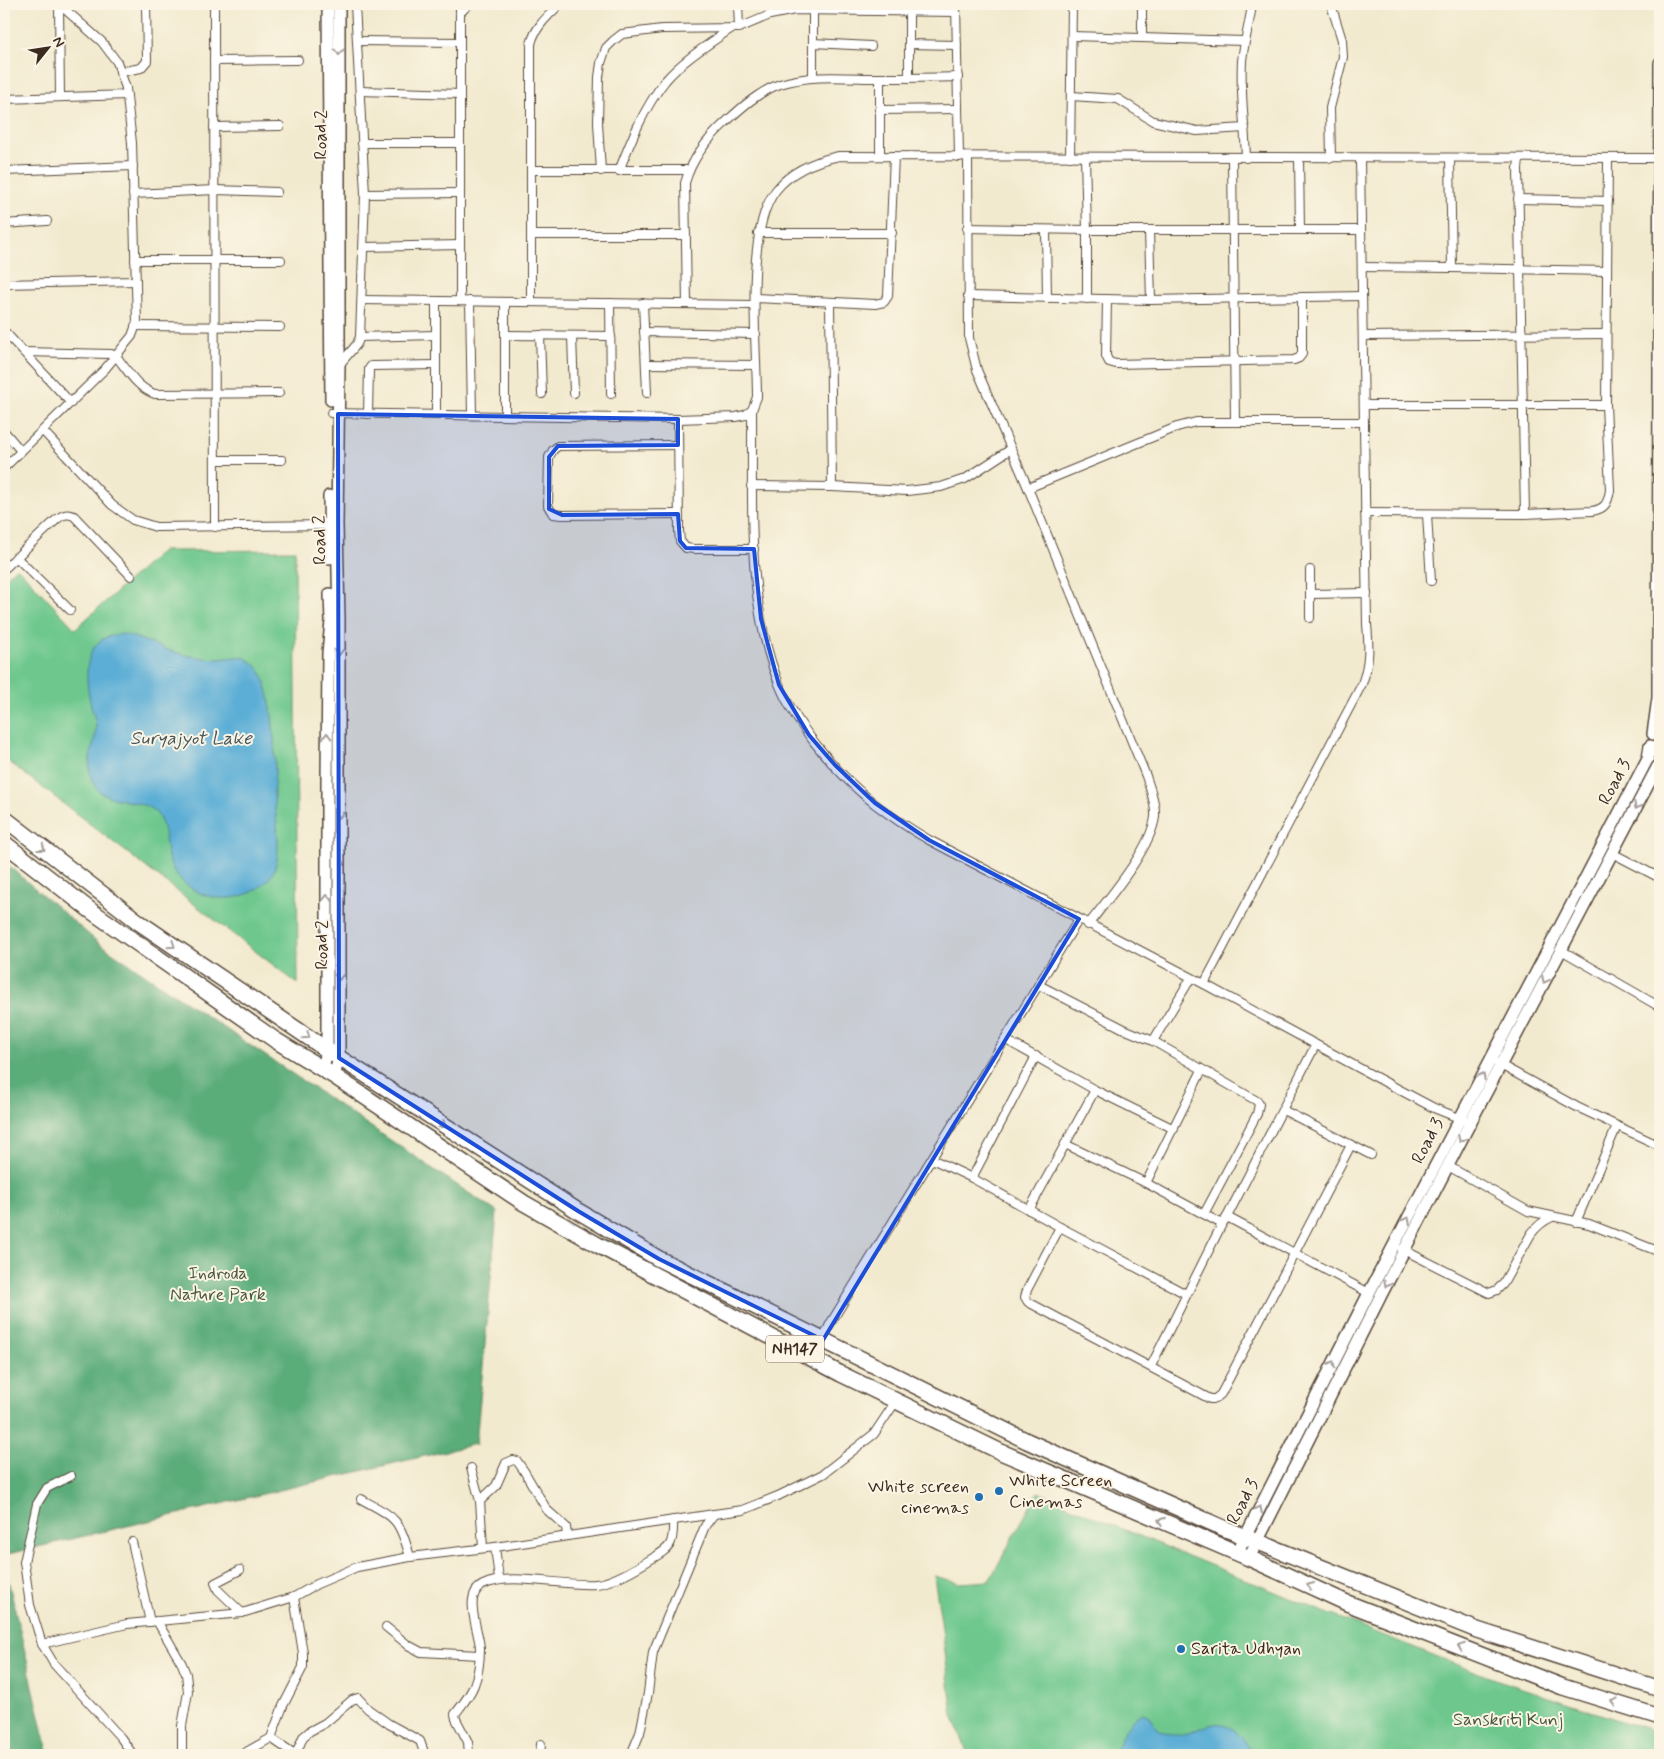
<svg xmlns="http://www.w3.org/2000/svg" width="1664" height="1759" font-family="Mynerve,sans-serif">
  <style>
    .green { fill: #6ec88e; stroke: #547956 }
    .forest { fill: #5aac79; stroke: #4a6b4c }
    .water { fill: #5baed6; stroke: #4b6c7a }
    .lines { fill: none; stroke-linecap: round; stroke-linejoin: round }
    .street-casing { stroke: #564739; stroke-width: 10 }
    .secondary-casing { stroke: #564739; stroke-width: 14 }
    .highway-casing { stroke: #564739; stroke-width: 18 }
    .street { stroke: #fff; stroke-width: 8 }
    .secondary { stroke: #fff; stroke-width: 11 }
    .highway { stroke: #fff; stroke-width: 15 }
    .oneway { stroke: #a79f9a }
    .marked { fill: #1d4ed8; fill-opacity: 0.2; stroke: #1d4ed8; stroke-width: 4; stroke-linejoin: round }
    .poi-dot { fill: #1f6fb2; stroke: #fcf5e5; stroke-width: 2 }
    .labels { text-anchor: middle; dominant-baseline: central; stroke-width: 4; stroke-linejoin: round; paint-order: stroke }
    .shield { fill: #fcf5e5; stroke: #75675a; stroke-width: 1 }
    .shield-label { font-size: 16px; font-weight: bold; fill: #3b2a1e }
    .street-label { font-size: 18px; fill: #3b2a1e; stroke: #fcf5e5 }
    .park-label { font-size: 18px; fill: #4a5940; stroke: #fcf5e5 }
    .poi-label { font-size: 18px; fill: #3b2a1e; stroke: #fcf5e5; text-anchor: start }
    .water-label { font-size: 19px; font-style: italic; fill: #46585e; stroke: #fcf5e5 }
  </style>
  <rect width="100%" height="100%" fill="#fcf5e5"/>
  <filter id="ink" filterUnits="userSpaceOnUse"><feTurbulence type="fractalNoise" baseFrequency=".02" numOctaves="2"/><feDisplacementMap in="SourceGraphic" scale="10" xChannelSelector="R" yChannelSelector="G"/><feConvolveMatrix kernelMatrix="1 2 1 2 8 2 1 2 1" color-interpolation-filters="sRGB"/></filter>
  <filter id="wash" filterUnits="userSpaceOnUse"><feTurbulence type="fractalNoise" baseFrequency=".0096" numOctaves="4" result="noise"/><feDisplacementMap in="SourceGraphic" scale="20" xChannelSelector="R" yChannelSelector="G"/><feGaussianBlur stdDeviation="1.12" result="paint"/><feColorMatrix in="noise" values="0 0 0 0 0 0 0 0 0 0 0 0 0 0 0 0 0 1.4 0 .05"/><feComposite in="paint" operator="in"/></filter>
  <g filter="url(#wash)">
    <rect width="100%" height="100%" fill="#f2eacf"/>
    <g class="green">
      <polygon points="295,550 298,984 4,758 4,579 17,567 75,629 162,551"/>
      <polygon points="1038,1492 1113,1525 1319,1610 1489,1677 1660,1734 1660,1755 968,1755 953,1715 941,1621 934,1576 961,1583 989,1581"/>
    </g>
    <g class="forest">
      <polygon points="4,862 100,944 497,1212 476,1444 4,1555"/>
      <polygon points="4,1562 49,1755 4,1755"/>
    </g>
    <g class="water">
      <path d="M 123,634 C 148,640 170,654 197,657 C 204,658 212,659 220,659 C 227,658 236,656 243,657 C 247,658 253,663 256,666 C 273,681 275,748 275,771 C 275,779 273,787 274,794 C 275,818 282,845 275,868 C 270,882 257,891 244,895 C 216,905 181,891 170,863 C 164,848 167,827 157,814 C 144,797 107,805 95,786 C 82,763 96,748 96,725 C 96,719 92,712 91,706 C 86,684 81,648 107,637 C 112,635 118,635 123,634 Z"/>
      <path d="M 1143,1713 L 1149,1716 L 1157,1729 C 1164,1732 1172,1736 1179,1735 C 1198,1733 1216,1714 1234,1730 C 1240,1735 1245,1742 1250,1747 L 1249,1755 L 1086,1755 L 1099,1753 L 1110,1755 C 1126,1743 1119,1725 1143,1713 Z"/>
    </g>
  </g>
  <g filter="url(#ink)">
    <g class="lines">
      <defs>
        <g id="street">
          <polyline points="59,4 60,97"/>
          <polyline points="214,4 215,527"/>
          <polyline points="956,4 959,157"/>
          <polyline points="460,13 469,4"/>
          <polyline points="739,28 770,15 795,10 956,12"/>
          <polyline points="1072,36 1244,41"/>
          <polyline points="1142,38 1142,4"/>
          <polyline points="357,41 459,42"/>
          <polyline points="813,43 871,46"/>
          <polyline points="909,44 957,45"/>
          <polyline points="214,61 298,60"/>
          <polyline points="120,72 141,68 147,61 146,4"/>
          <polyline points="813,77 813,4"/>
          <polyline points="909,78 909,4"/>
          <polyline points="360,91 460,94"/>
          <polyline points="1071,96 1118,99 1153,121 1197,131 1245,128"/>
          <polyline points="4,99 127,95"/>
          <polyline points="879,110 958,109"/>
          <polyline points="214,127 280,126"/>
          <polyline points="362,143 460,143"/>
          <polyline points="880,155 880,78"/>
          <path d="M 968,157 L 969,338 L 977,370 L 1028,488 L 1146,776 C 1150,789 1156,803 1155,817 C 1151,849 1108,899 1088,925"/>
          <polyline points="1070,157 1072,4"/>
          <polyline points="1232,158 1235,422"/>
          <path d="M 1246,158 C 1245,126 1240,93 1242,61 C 1244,41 1250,23 1252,4"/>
          <polyline points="1299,158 1300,230"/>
          <polyline points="1331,158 1330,108 1343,57 1342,40 1333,11 1333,4"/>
          <polyline points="1450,159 1452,268 1607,271"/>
          <polyline points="1519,159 1518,169 1525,514"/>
          <polyline points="531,170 689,170"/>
          <polyline points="4,171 133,166"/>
          <polyline points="601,171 598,123 599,77 601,63 606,48 613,41 622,34 662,29 739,28 738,4"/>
          <path d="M 619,171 C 631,140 644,108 665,81 C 683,60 709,44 732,28"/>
          <polyline points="133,194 215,190 277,192"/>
          <polyline points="365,194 460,193"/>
          <polyline points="1518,199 1608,201"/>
          <polyline points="4,224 47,221"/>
          <polyline points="967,228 1087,230 1085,157"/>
          <polyline points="1046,230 1047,298"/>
          <polyline points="1149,230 1151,300 1362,296"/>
          <polyline points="758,233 892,233"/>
          <polyline points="531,235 686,235"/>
          <polyline points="364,247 460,245"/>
          <polyline points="135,260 281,260"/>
          <polyline points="1362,267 1452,268"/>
          <polyline points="4,284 136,281"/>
          <polyline points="968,296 1151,300"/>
          <polyline points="755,298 875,304 884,302 888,296 894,156"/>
          <polyline points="1087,299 1087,230 1361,230"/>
          <polyline points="1107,299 1106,356 1109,362 1116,364 1294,360 1299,358 1302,354 1302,297"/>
          <polyline points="362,300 754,305"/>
          <polyline points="460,301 460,4"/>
          <polyline points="470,301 472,415"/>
          <polyline points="505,302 505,416"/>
          <path d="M 531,302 L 531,44 C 535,27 548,16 560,4"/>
          <polyline points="830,302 832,487"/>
          <polyline points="610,303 611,394"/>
          <polyline points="643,303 647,393"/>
          <path d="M 687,304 L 685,183 C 692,158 708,138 727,121 C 742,107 760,91 780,84 C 808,75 838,77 867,78 C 897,78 927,78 958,77"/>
          <polyline points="135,326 280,327"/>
          <polyline points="4,331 71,403"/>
          <polyline points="644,332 756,334"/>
          <polyline points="505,335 611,336"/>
          <polyline points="540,335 542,394"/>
          <polyline points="572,336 574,393"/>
          <polyline points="1363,336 1606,334"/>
          <polyline points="360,337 436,335"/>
          <path d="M 24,352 L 111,354 L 116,356 C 128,371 137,388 155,394 L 279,393"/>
          <polyline points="340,364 357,344 360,337 365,194 355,4"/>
          <polyline points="646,364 756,365"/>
          <polyline points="1364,405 1606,405"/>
          <path d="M 752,410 C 753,500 745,599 779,684 C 796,726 839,776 875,804 C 892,817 910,829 929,840 L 1204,984 L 1383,1081 L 1434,1108 L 1464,1120"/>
          <path d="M 331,413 L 678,419 L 736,417 L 745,415 L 752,410 L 757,397 C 757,344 744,231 776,190 C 792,170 815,161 839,156 L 1660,158"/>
          <polyline points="368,414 369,369 371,366 436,365"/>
          <polyline points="436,415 436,301"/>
          <polyline points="678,419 679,531 680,541 686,548 694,549 754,549"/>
          <polyline points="4,431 21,451"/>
          <polyline points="43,431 112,505 133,520 156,527 332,525"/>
          <polyline points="678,445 558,446 553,450 549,457 548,506 553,514 562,515 678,514"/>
          <polyline points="215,460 282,460"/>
          <polyline points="4,468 105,369 132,336 137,322 132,143 126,88 117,62 102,42 59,4"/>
          <polyline points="751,486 832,487 907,491 941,487 965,479 1011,449"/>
          <polyline points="1028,488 1177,427 1196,422 1364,422"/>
          <path d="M 1365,513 L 1525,514 L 1592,511 C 1605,509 1608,503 1610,490 L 1606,405 L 1608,159"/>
          <polyline points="1427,514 1431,581"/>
          <polyline points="16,557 70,610"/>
          <path d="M 4,569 L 56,520 C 62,515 66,513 74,516 L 131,576"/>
          <polyline points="1310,570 1310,594 1367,593"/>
          <polyline points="1310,618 1310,594"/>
          <polyline points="1612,853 1660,878"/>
          <polyline points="1561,950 1660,1007"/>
          <path d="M 1204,984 L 1362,684 C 1370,661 1369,647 1367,624 L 1360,158"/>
          <polyline points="1039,985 1126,1030 1153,1041 1257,1101 1259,1104 1257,1114 1204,1214"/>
          <polyline points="1006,1040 1095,1090 1174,1129"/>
          <polyline points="1153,1041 1191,978"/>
          <polyline points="1497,1063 1577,1107 1660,1146"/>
          <polyline points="1283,1110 1371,1155"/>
          <polyline points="1065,1144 1146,1183 1222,1224"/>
          <polyline points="932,1159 972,1178 1060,1227 1186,1294"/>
          <polyline points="1448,1166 1528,1211 1589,1224 1660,1252"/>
          <polyline points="972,1178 1036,1056"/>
          <polyline points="1146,1183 1202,1070"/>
          <polyline points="1029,1210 1095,1090"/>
          <polyline points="1227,1217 1369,1293"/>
          <polyline points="1576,1222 1617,1126"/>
          <polyline points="1060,1227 1027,1290 1025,1297 1028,1302 1210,1399 1215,1399 1221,1394 1351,1145"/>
          <path d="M 1402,1249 L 1489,1293 L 1497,1290 L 1503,1284 L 1531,1234 C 1537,1226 1543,1221 1552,1217"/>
          <polyline points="823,1340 830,1324 1079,919"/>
          <polyline points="1151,1366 1222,1224 1227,1217 1315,1046"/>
          <polyline points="471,1468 480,1501 483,1548"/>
          <polyline points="71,1476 47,1488 37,1504 24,1562 30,1605 42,1644 54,1664 121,1738 133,1755"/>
          <path d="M 361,1499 C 396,1518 399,1518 410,1557"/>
          <polyline points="480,1501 496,1486 506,1463 513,1460 517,1461 524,1471 547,1510 566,1527 567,1536"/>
          <polyline points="132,1542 150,1622"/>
          <polyline points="495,1547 499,1579"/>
          <polyline points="240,1570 215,1583 218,1590 242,1613"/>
          <polyline points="294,1597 303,1653 303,1667 283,1706 271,1738 296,1755"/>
          <polyline points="157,1621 182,1664 186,1674 188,1692 182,1726 182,1755"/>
          <polyline points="386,1627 408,1645 421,1652 479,1655"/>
          <polyline points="42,1644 127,1624 242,1613 294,1597 317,1584 357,1567 410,1557 495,1547 714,1514"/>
          <polyline points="296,1754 303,1737 310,1731 325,1723 352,1700 358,1698 368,1709 389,1724 420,1741 425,1755"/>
          <polyline points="241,1755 271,1738"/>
          <path d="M 469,1755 L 468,1742 L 456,1719 L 455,1714 C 462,1705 470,1696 474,1685 C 478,1675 480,1659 480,1648 C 479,1630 462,1595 483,1585 C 511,1571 563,1587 596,1584 C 611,1583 635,1569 648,1561 C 670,1548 674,1547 673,1520"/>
          <polyline points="540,1755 541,1744"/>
          <polyline points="631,1755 640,1733 648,1693 653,1652 705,1526 714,1514 743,1510 778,1496 823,1474 874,1434 896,1401"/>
        </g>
        <g id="secondary">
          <polyline points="328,4 331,400"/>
          <polyline points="329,496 330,558"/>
          <polyline points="1653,734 1658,698 1660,63"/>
          <polyline points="323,1069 327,1050 327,782 328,653 331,621 330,594"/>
          <polyline points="334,1076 339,1058 339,619 337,525 339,365 339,4"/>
          <polyline points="1237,1553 1369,1293 1648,758 1650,746"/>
          <polyline points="1249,1558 1381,1295 1470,1123 1660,762"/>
        </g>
        <g id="highway">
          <polyline points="4,818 140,923 327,1050 578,1211 659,1259 1027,1441 1221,1527 1477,1630 1660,1689"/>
          <polyline points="4,843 90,910 275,1040 334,1076 524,1203 598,1245 841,1374 1001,1452 1249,1558 1347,1603 1563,1687 1660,1717"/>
        </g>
      </defs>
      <use href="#street" class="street-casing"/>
      <use href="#secondary" class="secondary-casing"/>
      <use href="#highway" class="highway-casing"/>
      <use href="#street" class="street"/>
      <use href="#secondary" class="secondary"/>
      <use href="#highway" class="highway"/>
    </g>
    <defs><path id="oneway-chevron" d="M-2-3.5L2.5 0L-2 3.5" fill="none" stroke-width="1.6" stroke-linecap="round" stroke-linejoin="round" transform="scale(1.25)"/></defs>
    <g class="oneway">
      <use href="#oneway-chevron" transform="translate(339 52) rotate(90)"/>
      <use href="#oneway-chevron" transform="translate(339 652) rotate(90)"/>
      <use href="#oneway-chevron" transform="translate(327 736) rotate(-89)"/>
      <use href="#oneway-chevron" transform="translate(1637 806) rotate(118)"/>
      <use href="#oneway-chevron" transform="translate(339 815) rotate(90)"/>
      <use href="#oneway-chevron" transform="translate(42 848) rotate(38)"/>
      <use href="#oneway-chevron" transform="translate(327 898) rotate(-90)"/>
      <use href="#oneway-chevron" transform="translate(172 945) rotate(34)"/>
      <use href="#oneway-chevron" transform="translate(339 977) rotate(90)"/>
      <use href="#oneway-chevron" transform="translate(1545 980) rotate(118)"/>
      <use href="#oneway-chevron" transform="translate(307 1036) rotate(34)"/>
      <use href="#oneway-chevron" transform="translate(1482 1076) rotate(-62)"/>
      <use href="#oneway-chevron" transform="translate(443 1125) rotate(33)"/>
      <use href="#oneway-chevron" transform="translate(1461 1139) rotate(117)"/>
      <use href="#oneway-chevron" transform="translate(1407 1220) rotate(-63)"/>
      <use href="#oneway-chevron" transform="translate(1387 1284) rotate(117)"/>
      <use href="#oneway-chevron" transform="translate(1332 1364) rotate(-63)"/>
      <use href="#oneway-chevron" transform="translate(1259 1509) rotate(-63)"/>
      <use href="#oneway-chevron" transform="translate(1161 1521) rotate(-157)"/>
      <use href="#oneway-chevron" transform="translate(1310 1586) rotate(-155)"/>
      <use href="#oneway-chevron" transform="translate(1461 1647) rotate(-159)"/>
      <use href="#oneway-chevron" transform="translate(1614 1702) rotate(-163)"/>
    </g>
  </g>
  <path class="marked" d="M 338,414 L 678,419 L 678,445 L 558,446 L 549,457 L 549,509 L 562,515 L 678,514 L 680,541 L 686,548 L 754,549 L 761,619 L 779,685 L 809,735 L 835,765 L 875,803 L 929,840 L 1079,919 L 823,1340 L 659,1259 L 578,1211 L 339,1058 Z"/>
  <g class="poi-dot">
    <circle cx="999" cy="1491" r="5"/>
    <circle cx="979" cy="1497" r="5"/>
    <circle cx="1181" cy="1649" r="5"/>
  </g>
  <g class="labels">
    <rect class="shield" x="766" y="1335.5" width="58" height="27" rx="4"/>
    <g class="shield-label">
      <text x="795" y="1349">NH147</text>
    </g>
    <g class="street-label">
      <text transform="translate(321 135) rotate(-90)">Road 2</text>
      <text transform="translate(320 540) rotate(-91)">Road 2</text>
      <text transform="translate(1615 782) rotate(-62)">Road 3</text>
      <text transform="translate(322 945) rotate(-90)">Road 2</text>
      <text transform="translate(1428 1141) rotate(-63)">Road 3</text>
      <text transform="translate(1243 1502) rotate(-63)">Road 3</text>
    </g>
    <g class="park-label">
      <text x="218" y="1274">Indroda<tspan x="218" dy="21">Nature Park</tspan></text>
      <text x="1508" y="1720">Sanskriti Kunj</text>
    </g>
    <g class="poi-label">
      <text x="1009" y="1481">White Screen<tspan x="1009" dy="21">Cinemas</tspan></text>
      <text x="969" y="1487" text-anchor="end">White screen<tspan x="969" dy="21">cinemas</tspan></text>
      <text x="1191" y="1649">Sarita Udhyan</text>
    </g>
    <g class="water-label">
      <text x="191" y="738">Suryajyot Lake</text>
    </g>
  </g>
  <rect width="1664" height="1759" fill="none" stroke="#fcf5e5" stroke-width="20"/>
  <g transform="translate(48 48) rotate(60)" stroke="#fcf5e5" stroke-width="4" paint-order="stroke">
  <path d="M0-4L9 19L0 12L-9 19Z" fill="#3b2a1e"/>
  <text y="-8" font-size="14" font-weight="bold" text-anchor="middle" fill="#3b2a1e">N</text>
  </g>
</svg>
